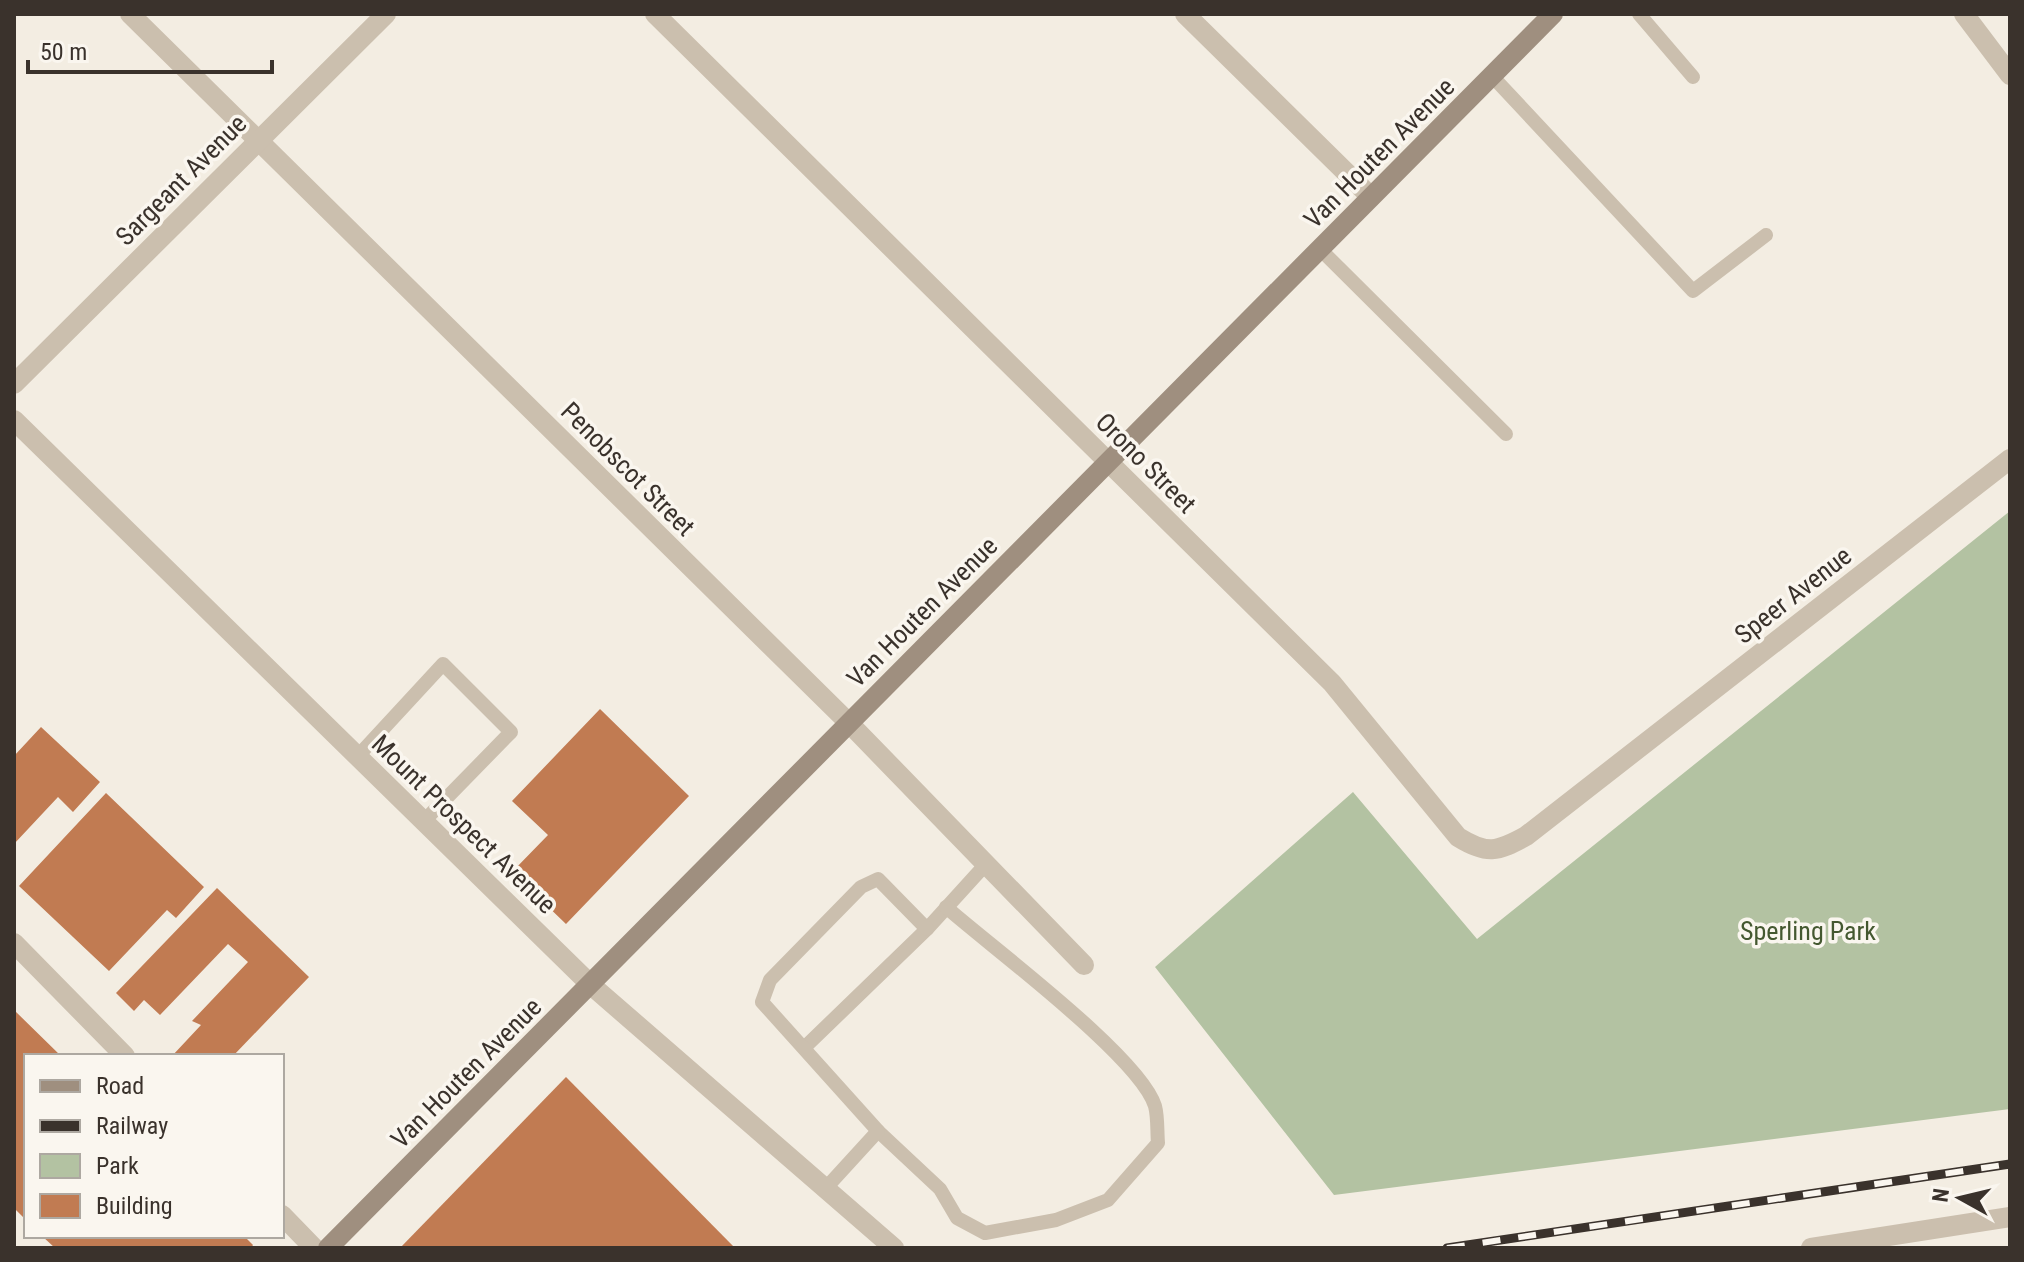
<svg xmlns="http://www.w3.org/2000/svg" width="2024" height="1262" font-family="'Roboto Condensed',sans-serif">
  <style>
    .green { fill: #b3c2a2 }
    .building { fill: #c17b52 }
    .lines { fill: none; stroke-linecap: round; stroke-linejoin: round }
    .service { stroke: #cbbfae; stroke-width: 14 }
    .minor { stroke: #cbbfae; stroke-width: 20 }
    .tertiary { stroke: #cbbfae; stroke-width: 20 }
    .secondary { stroke: #9f8f7f; stroke-width: 20 }
    .rail-casing { stroke: #3a322c; stroke-width: 9 }
    .rail { stroke: #faf6ef; stroke-width: 6; stroke-dasharray: 18; stroke-linecap: butt }
    .labels { text-anchor: middle; dominant-baseline: central; stroke-width: 7; stroke-linejoin: round; paint-order: stroke }
    .street-label { font-size: 26px; fill: #3a322c; stroke: #faf6ef }
    .park-label { font-size: 26px; fill: #445830; stroke: #faf6ef }
  </style>
  <rect width="100%" height="100%" fill="#f3ede2"/>
  <polygon class="green" points="2010,511 2010,1109 1334,1195 1155,967 1353,792 1477,939"/>
  <g class="building">
    <polygon points="600,709 689,796 566,924 512,872 548,835 512,801"/>
    <polygon points="41,727 100,782 73,812 58,797 14,844 14,756"/>
    <polygon points="106,793 204,887 176,918 167,910 109,971 19,886"/>
    <polygon points="217,888 309,977 233,1056 172,1056 201,1025 192,1021 248,962 228,944 160,1015 144,1000 134,1011 116,993"/>
    <polygon points="14,1010 61,1056 26,1056 26,1220 14,1208"/>
    <polygon points="566,1077 735,1248 400,1248"/>
    <polygon points="42,1236 244,1236 253,1245 251,1248 55,1248"/>
  </g>
  <g class="lines">
    <g class="service">
      <polyline points="1639,14 1693,77"/>
      <polyline points="1492,76 1693,291 1766,235"/>
      <polyline points="1320,249 1506,434"/>
      <polyline points="358,756 443,664 511,732 424,821"/>
      <polyline points="805,1047 927,929 986,864"/>
      <path d="M 878,1131 L 940,1189 L 957,1218 L 985,1233 L 1056,1220 L 1108,1200 L 1158,1143 C 1157,1132 1158,1117 1155,1106 C 1140,1057 990,946 946,907"/>
      <polyline points="825,1189 878,1131 762,1002 770,980 861,887 878,879 927,929"/>
    </g>
    <g class="minor">
      <polyline points="130,14 849,723 1084,965"/>
      <path d="M 655,14 L 1332,683 L 1458,837 C 1487,855 1497,852 1526,836 L 2010,459"/>
      <polyline points="1185,14 1371,197"/>
      <polyline points="1964,14 2010,75"/>
      <polyline points="14,384 386,14"/>
      <polyline points="14,943 125,1056"/>
      <polyline points="282,1215 314,1248"/>
      <polyline points="1811,1248 2010,1217"/>
    </g>
    <polyline class="tertiary" points="14,420 591,985 894,1248"/>
    <polyline class="secondary" points="328,1248 1553,14"/>
    <defs>
      <polyline id="rail" points="1447,1248 2010,1164"/>
    </defs>
    <use href="#rail" class="rail-casing"/>
    <use href="#rail" class="rail"/>
  </g>
  <g class="labels">
    <g class="street-label">
      <text transform="translate(1379 153) rotate(-45)">Van Houten Avenue</text>
      <text transform="translate(181 180) rotate(-45)">Sargeant Avenue</text>
      <text transform="translate(1146 463) rotate(45)">Orono Street</text>
      <text transform="translate(628 469) rotate(45)">Penobscot Street</text>
      <text transform="translate(1793 595) rotate(-38)">Speer Avenue</text>
      <text transform="translate(922 612) rotate(-45)">Van Houten Avenue</text>
      <text transform="translate(464 824) rotate(44)">Mount Prospect Avenue</text>
      <text transform="translate(466 1073) rotate(-45)">Van Houten Avenue</text>
    </g>
    <g class="park-label">
      <text x="1808" y="931">Sperling Park</text>
    </g>
  </g>
  <rect width="2024" height="1262" fill="none" stroke="#3a322c" stroke-width="32"/>
  <rect x="24" y="1054" width="260" height="184" fill="#faf6ef" stroke="#ada8a1" stroke-width="2"/>
  <rect x="40" y="1080" width="40" height="12" fill="#9f8f7f" stroke="#ada8a1" stroke-width="2"/>
  <text x="96" y="1094" font-size="24" fill="#3a322c">Road</text>
  <rect x="40" y="1120" width="40" height="12" fill="#3a322c" stroke="#ada8a1" stroke-width="2"/>
  <text x="96" y="1134" font-size="24" fill="#3a322c">Railway</text>
  <rect x="40" y="1154" width="40" height="24" fill="#b3c2a2" stroke="#ada8a1" stroke-width="2"/>
  <text x="96" y="1174" font-size="24" fill="#3a322c">Park</text>
  <rect x="40" y="1194" width="40" height="24" fill="#c17b52" stroke="#ada8a1" stroke-width="2"/>
  <text x="96" y="1214" font-size="24" fill="#3a322c">Building</text>
  <g transform="translate(1960 1198) rotate(278)" stroke="#faf6ef" stroke-width="6" paint-order="stroke">
  <path d="M0-6L14 30L0 20L-14 30Z" fill="#3a322c"/>
  <text y="-12" font-size="22" font-weight="bold" text-anchor="middle" fill="#3a322c">N</text>
  </g>
  <path d="M28 60v12h244v-12" fill="none" stroke="#3a322c" stroke-width="4"/>
  <text x="40" y="60" font-size="24" fill="#3a322c" stroke="#faf6ef" stroke-width="6" paint-order="stroke">50 m</text>
</svg>
